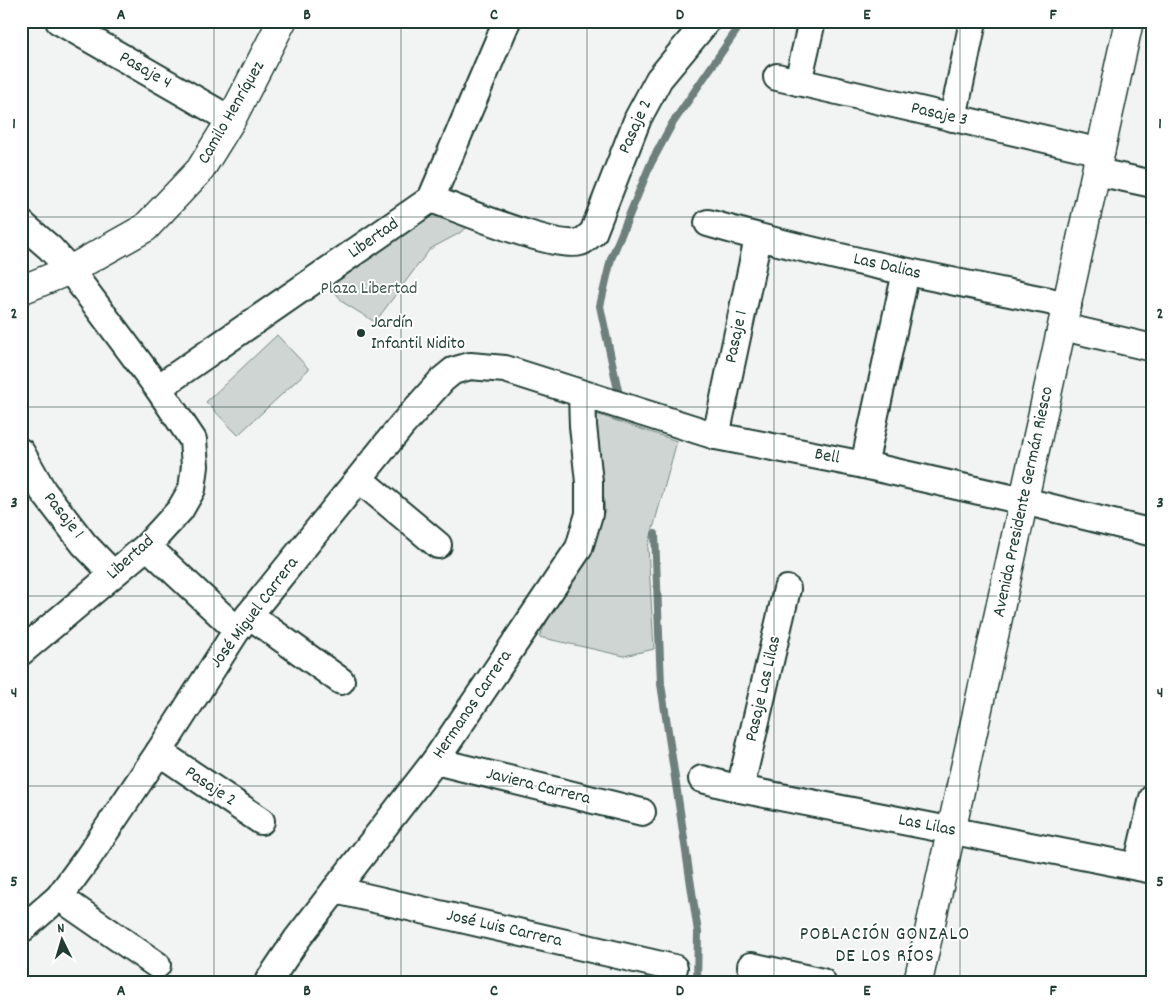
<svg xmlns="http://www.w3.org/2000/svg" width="1174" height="1003" font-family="Dekko,sans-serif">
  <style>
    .green { fill: #ced5d3; stroke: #768984 }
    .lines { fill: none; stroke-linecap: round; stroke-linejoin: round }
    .stream { stroke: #6d807b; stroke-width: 8 }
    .minor-casing { stroke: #1f3d34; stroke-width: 30 }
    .tertiary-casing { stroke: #1f3d34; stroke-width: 31 }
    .minor { stroke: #fff; stroke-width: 26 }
    .tertiary { stroke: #fff; stroke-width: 28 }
    .grid { fill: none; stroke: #1f3d34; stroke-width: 1; stroke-opacity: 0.55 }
    .poi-dot { fill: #1f3d34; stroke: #fff; stroke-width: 2 }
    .labels { text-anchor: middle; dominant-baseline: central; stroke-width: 4; stroke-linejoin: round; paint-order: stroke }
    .street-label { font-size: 18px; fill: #1f3d34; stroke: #fff }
    .park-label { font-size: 18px; fill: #425b54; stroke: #fff }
    .poi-label { font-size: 18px; fill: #1f3d34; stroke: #fff; text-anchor: start }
    .neighbourhood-label { font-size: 19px; letter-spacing: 1px; fill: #1f3d34; stroke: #fff }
    .neatline { fill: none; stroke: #1f3d34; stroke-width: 2 }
    .grid-label { font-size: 16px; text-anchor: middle; font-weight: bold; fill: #1f3d34 }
  </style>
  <rect width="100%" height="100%" fill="#f2f3f3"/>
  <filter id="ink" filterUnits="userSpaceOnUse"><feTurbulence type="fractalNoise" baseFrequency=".02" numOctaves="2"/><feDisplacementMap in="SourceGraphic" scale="10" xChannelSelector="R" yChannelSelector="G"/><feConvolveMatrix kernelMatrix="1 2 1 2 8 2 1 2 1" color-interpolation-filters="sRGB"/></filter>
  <g filter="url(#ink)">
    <g class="green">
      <polygon points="435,210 472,224 458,234 430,249 375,322 344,303 329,285"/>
      <polygon points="277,335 309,369 238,435 206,402"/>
      <polygon points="596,414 677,441 648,547 654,649 624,656 539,637 605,511"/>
    </g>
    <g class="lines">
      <g class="stream">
        <polyline points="619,395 600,306 611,259 651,163 672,124 743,21"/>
        <polyline points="655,534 661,684 698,932 697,982"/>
      </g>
      <defs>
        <g id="minor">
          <polyline points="59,21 231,120"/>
          <polyline points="777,77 1101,152"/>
          <polyline points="798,82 812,21"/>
          <polyline points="953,118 973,21"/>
          <polyline points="1097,172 1153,184"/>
          <path d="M 431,199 C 460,209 555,250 580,242 C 585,241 589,235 593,233 L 638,118 L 659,79 L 707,21"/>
          <polyline points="21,223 50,248 70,270 158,388 193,440 195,466 192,489 180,510 147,546 21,652"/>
          <path d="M 708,223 C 826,257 947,280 1068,305"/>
          <polyline points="1063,327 1153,348"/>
          <polyline points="158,388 431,199 507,21"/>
          <polyline points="716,436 758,238"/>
          <polyline points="21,452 43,491 84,544 113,574"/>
          <polyline points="864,465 906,272"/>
          <polyline points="359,479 438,545"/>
          <polyline points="147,546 237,630"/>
          <polyline points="249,615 341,681"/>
          <polyline points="159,752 261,821"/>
          <polyline points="435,761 642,812"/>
          <polyline points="702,779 740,789 1153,870"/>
          <polyline points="740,789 787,589"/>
          <polyline points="1137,866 1153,798"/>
          <polyline points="335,890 674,968"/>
          <polyline points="59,897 157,965"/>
          <polyline points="21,930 59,897 87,859 159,752 237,630 402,425 442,380 453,371 470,366 505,369 716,436 864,465 1024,501 1153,533"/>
          <polyline points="751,966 822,982"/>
          <polyline points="268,982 297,939 435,761 579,548 589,514 589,482 583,426 582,394"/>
        </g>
        <g id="tertiary">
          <polyline points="21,290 70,270 145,228 200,170 231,120 282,21"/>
          <polyline points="918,982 1129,21"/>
        </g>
      </defs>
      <use href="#minor" class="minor-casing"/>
      <use href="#tertiary" class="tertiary-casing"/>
      <use href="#minor" class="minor"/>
      <use href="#tertiary" class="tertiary"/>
    </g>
  </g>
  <path class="grid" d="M 214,21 L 214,982M 401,21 L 401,982M 587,21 L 587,982M 774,21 L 774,982M 960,21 L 960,982M 21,217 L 1153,217M 21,407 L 1153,407M 21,596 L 1153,596M 21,786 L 1153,786"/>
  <circle class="poi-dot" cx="361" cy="333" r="5"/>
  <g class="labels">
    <g class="street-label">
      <text transform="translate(145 71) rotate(30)">Pasaje 4</text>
      <text transform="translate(232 113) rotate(-60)">Camilo Henríquez</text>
      <text transform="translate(939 115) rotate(13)">Pasaje 3</text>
      <text transform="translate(636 127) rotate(-66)">Pasaje 2</text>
      <text transform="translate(374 239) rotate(-35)">Libertad</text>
      <text transform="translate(887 267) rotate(13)">Las Dalias</text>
      <text transform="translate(737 337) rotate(-78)">Pasaje 1</text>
      <text transform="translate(827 457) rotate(11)">Bell</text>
      <text transform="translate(1024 502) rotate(-78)">Avenida Presidente Germán Riesco</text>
      <text transform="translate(63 516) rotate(52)">Pasaje 1</text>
      <text transform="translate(131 558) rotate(-42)">Libertad</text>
      <text transform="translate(255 613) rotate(-53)">José Miguel Carrera</text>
      <text transform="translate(764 689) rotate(-77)">Pasaje Las Lilas</text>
      <text transform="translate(473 705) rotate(-56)">Hermanos Carrera</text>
      <text transform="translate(210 787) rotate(34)">Pasaje 2</text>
      <text transform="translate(538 787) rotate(14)">Javiera Carrera</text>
      <text transform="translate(927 826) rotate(11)">Las Lilas</text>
      <text transform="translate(504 929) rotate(13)">José Luis Carrera</text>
    </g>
    <g class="park-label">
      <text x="369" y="289">Plaza Libertad</text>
    </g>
    <g class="poi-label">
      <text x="371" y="323">Jardín<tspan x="371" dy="21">Infantil Nidito</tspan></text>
    </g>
    <g class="neighbourhood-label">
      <text x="885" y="935">POBLACIÓN GONZALO<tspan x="885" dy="22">DE LOS RÍOS</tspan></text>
    </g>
  </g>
  <rect width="1174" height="1003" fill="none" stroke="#fff" stroke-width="55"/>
  <g transform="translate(62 940) rotate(355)" stroke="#ffffff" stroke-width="4" paint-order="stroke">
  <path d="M0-4L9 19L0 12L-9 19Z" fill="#1f3d34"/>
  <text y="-8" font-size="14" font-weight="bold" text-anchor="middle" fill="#1f3d34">N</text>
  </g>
  <rect x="28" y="28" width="1118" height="948" class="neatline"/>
  <g class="grid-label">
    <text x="121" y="19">A</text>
    <text x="307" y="19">B</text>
    <text x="494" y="19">C</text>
    <text x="680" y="19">D</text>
    <text x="867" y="19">E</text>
    <text x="1053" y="19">F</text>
    <text x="14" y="128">1</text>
    <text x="1160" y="128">1</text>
    <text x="14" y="318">2</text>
    <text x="1160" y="318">2</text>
    <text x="14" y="507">3</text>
    <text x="1160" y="507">3</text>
    <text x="14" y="697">4</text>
    <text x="1160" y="697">4</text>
    <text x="14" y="886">5</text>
    <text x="1160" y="886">5</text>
    <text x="121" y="995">A</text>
    <text x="307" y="995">B</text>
    <text x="494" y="995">C</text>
    <text x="680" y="995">D</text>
    <text x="867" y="995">E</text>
    <text x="1053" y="995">F</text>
  </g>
</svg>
